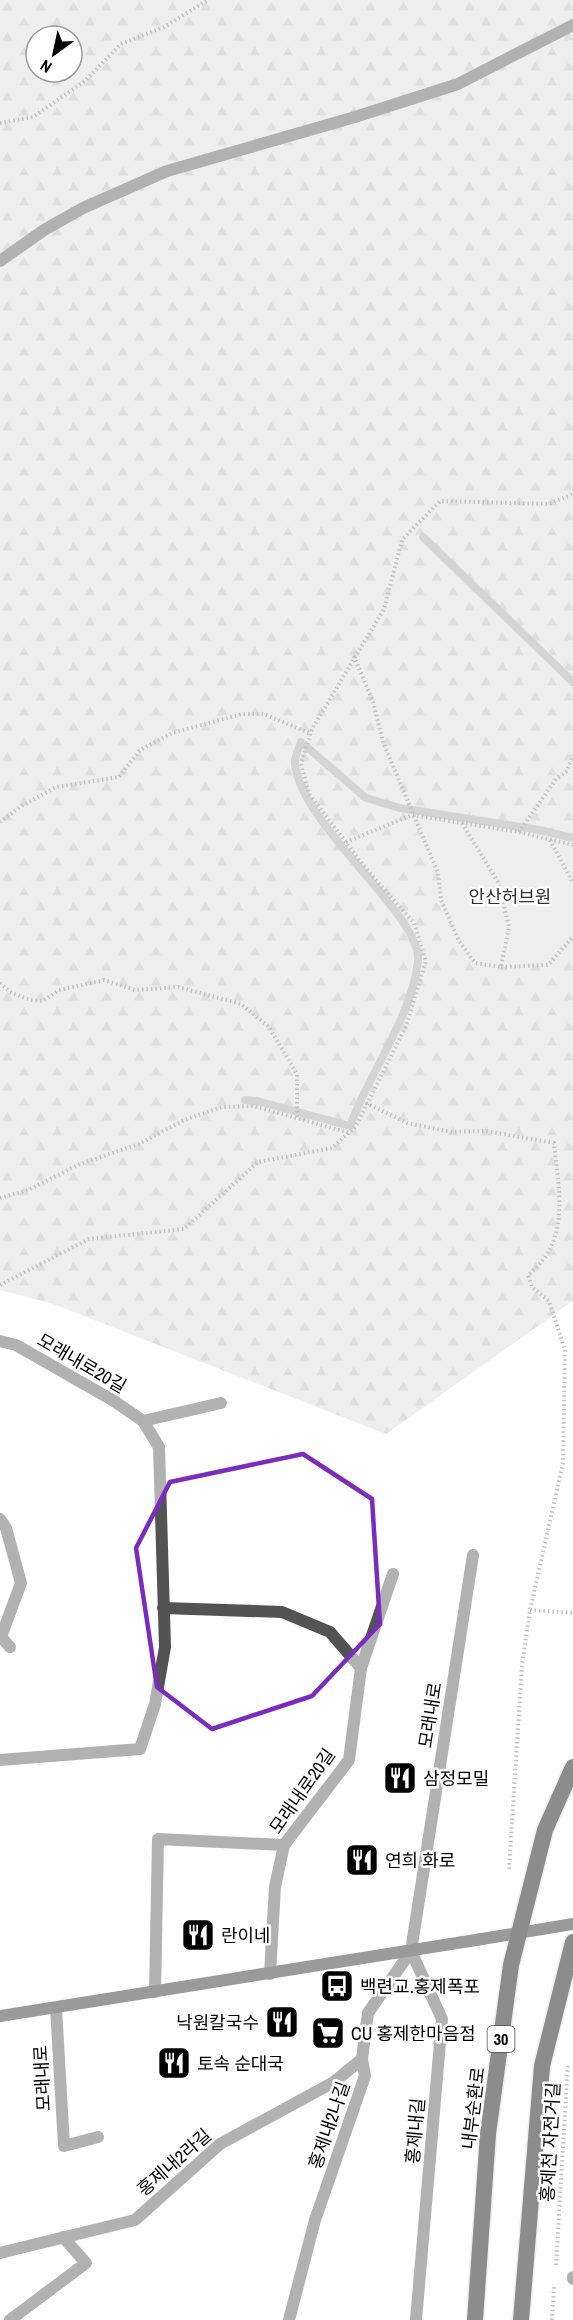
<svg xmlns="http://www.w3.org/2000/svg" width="573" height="2320" font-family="'Archivo Narrow','Noto Sans KR',sans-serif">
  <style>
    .forest { fill: url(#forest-firs); fill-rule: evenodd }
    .garden { fill: #dadada }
    .pier { fill: #fff }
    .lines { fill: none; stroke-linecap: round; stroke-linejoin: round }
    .stream { stroke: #a1a1a1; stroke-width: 8 }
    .trunk-casing { stroke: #dbdbdb; stroke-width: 19 }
    .path { stroke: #757575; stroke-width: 4; stroke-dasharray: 1.5 3; stroke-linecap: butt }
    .service { stroke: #535353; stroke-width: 12 }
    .pedestrian { stroke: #535353; stroke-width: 12 }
    .minor { stroke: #535353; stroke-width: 12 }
    .secondary { stroke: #202020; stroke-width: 12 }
    .trunk { stroke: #000; stroke-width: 16 }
    .trunk-bridge-casing { stroke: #dbdbdb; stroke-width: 19; stroke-linecap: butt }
    .secondary-bridge { stroke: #202020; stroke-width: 12 }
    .trunk-bridge { stroke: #000; stroke-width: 16 }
    .marked { fill: none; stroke: #7b2cbf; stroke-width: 4.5; stroke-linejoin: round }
    .labels { text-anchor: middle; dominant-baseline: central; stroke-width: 5; stroke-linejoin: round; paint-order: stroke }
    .shield { fill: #fff; stroke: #4c4c4c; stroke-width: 1.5 }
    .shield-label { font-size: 16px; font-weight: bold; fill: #000 }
    .park-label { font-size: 18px; fill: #313131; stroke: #fff }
    .street-label { font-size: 18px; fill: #000; stroke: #fff }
    .poi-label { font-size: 18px; fill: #000; stroke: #fff; text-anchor: start }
  </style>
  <defs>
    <pattern id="forest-firs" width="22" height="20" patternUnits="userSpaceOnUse" patternTransform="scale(1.5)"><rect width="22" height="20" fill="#dadada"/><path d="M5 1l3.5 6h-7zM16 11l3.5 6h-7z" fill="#b9b9b9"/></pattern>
  </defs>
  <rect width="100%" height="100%" fill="#fff"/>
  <path class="forest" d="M 0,0 L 573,0 L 573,1301 L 386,1434 L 53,1304 L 0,1290 ZM 36,36 L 72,36 L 72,72 L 36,72 Z"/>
  <polygon class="garden" points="412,815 519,832 573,845 573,937 548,965 501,967 475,963 459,941 441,900 438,873"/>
  <polygon class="pier" points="573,1679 573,1883 566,1921 525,2320 464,2320 477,2145 506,1926 536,1760"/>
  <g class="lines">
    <g class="stream">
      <polyline points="423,537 573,682"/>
      <path d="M 245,1100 L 257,1101 L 350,1126 C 369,1074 411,1018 418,962 C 423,915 302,828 295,764 C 294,757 299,749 301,742 L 366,798 L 400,808 L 540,830 L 573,838"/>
    </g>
    <defs>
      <polyline id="trunk" points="521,2320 542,2066 573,1942"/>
    </defs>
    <use href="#trunk" class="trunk-casing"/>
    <g class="path">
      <polyline points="0,123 33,117 85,81 121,44 164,27 208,0"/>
      <polyline points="354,656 373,702 383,742 438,873 441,900 459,941 475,963 501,967 509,927 498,882 462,823"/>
      <polyline points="0,822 20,807 56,787 119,777 140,750 172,733 242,714 264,714 311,734"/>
      <polyline points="519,832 556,779 567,771 573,755"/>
      <polyline points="550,840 573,883"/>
      <polyline points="346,842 412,815 519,832 573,845"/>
      <polyline points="501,967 548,965 573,937"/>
      <polyline points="0,983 10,992 30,1000 43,1001 59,990 104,980 135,990 178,987 241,1004 269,1027 297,1074 297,1119"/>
      <path d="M 366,1103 L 407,1123 L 452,1132 L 485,1131 L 554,1143 C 559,1192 571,1241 528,1275 L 532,1287 L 549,1301 L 565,1350 L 563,1463 L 530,1610 L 522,1665 L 509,1869"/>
      <polyline points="0,1198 28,1190 80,1164 139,1144 184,1120 222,1107 253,1106 350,1133"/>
      <polyline points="0,1285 89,1239 184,1229 258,1162 332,1148 356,1126 406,1026 426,961 414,923 368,871 309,794 301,764 312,729 384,609 402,540 440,501 549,504 573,494"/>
      <polyline points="530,1610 573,1613"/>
      <polyline points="556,2265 568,2063"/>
      <polyline points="552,2320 554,2287"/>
    </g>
    <g class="service">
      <polyline points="361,1668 393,1574"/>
      <polyline points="56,2008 64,2146 98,2137"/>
      <polyline points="573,2279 573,2277"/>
    </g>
    <polyline class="pedestrian" points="0,261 44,230 83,208 167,171 355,117 458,84 573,25"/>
    <g class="minor">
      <polyline points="0,1341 16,1345 114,1401 143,1421 221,1403"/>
      <polyline points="0,1519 6,1528 21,1583 1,1637 10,1647"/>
      <polyline points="163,1608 282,1612 330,1632 361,1668 349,1760 284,1845 275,1887 270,1974"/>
      <polyline points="0,1760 140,1749 155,1704 165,1647 159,1447 143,1421"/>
      <polyline points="411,1951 442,2019 416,2320"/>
      <polyline points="155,1992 158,1839 284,1845"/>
      <polyline points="0,2253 135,2220 220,2144 334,2082 362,2059"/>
      <polyline points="10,2320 86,2263 63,2237"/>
      <polyline points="289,2320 315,2220 365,2076 362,2059 368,2013 411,1951 473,1555"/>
    </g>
    <polyline class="secondary" points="0,2016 482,1939"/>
    <use href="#trunk" class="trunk"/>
    <defs>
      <polyline id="trunk-bridge" points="475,2320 488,2134 511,1965 545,1830 573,1767"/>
    </defs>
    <use href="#trunk-bridge" class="trunk-bridge-casing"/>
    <polyline class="secondary-bridge" points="482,1939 573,1924"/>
    <use href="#trunk-bridge" class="trunk-bridge"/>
  </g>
  <path d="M0 0H573V2320H0ZM 303,1454 L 372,1499 L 380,1624 L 312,1696 L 212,1729 L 157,1687 L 136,1548 L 170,1482 Z" fill="#fff" fill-opacity=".55" fill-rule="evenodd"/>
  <path class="marked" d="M 303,1454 L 372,1499 L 380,1624 L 312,1696 L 212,1729 L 157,1687 L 136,1548 L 170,1482 Z"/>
  <defs>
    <symbol id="restaurant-square" viewBox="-11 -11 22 22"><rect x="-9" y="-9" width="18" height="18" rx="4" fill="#000" stroke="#fff"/><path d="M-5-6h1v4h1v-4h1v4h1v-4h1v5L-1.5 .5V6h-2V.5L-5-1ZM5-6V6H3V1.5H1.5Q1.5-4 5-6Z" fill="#fff"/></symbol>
    <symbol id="bus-square" viewBox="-11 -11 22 22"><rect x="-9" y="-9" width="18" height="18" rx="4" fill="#000" stroke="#fff"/><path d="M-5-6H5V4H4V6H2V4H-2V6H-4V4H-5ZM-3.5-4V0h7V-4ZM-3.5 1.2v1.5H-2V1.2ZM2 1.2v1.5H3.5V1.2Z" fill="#fff"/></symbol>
    <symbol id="supermarket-square" viewBox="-11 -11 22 22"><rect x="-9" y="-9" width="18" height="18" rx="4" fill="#000" stroke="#fff"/><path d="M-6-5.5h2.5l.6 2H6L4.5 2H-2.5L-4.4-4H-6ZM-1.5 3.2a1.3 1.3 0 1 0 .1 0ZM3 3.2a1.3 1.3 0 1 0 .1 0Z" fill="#fff"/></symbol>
  </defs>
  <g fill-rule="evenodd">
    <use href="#restaurant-square" x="381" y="1759" width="38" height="38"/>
    <use href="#restaurant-square" x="343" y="1841" width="38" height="38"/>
    <use href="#restaurant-square" x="179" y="1916" width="38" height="38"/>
    <use href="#bus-square" x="318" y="1967" width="38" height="38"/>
    <use href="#restaurant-square" x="263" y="2003" width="38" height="38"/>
    <use href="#supermarket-square" x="309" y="2014" width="38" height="38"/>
    <use href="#restaurant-square" x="155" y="2044" width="38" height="38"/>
  </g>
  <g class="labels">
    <rect class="shield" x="487.5" y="2026" width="27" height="26" rx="4.5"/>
    <g class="shield-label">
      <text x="501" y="2039">30</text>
    </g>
    <g class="park-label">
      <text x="510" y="896">안산허브원</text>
    </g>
    <g class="street-label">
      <text transform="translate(82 1363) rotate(30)">모래내로20길</text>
      <text transform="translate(430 1715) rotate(-81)">모래내로</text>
      <text transform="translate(302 1791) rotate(-55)">모래내로20길</text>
      <text transform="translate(42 2078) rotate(-93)">모래내로</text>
      <text transform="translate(473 2108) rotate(-83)">내부순환로</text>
      <text transform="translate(329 2125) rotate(-71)">홍제내2나길</text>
      <text transform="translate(415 2131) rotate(-85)">홍제내길</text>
      <text transform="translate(550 2142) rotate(-87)">홍제천 자전거길</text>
      <text transform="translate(174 2162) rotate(-41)">홍제내2라길</text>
    </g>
    <g class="poi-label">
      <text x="423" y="1778">삼정모밀</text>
      <text x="385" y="1860">연희 화로</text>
      <text x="221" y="1935">란이네</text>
      <text x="360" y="1986">백련교.홍제폭포</text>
      <text x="259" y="2022" text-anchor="end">낙원칼국수</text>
      <text x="351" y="2033">CU 홍제한마음점</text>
      <text x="197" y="2063">토속 순대국</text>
    </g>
  </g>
  <g transform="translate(54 54) rotate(213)"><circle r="28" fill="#ffffff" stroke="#999999" stroke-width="1.5"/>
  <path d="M0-4.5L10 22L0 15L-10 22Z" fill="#000000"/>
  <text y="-9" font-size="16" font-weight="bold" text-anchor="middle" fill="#000000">N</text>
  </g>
</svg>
